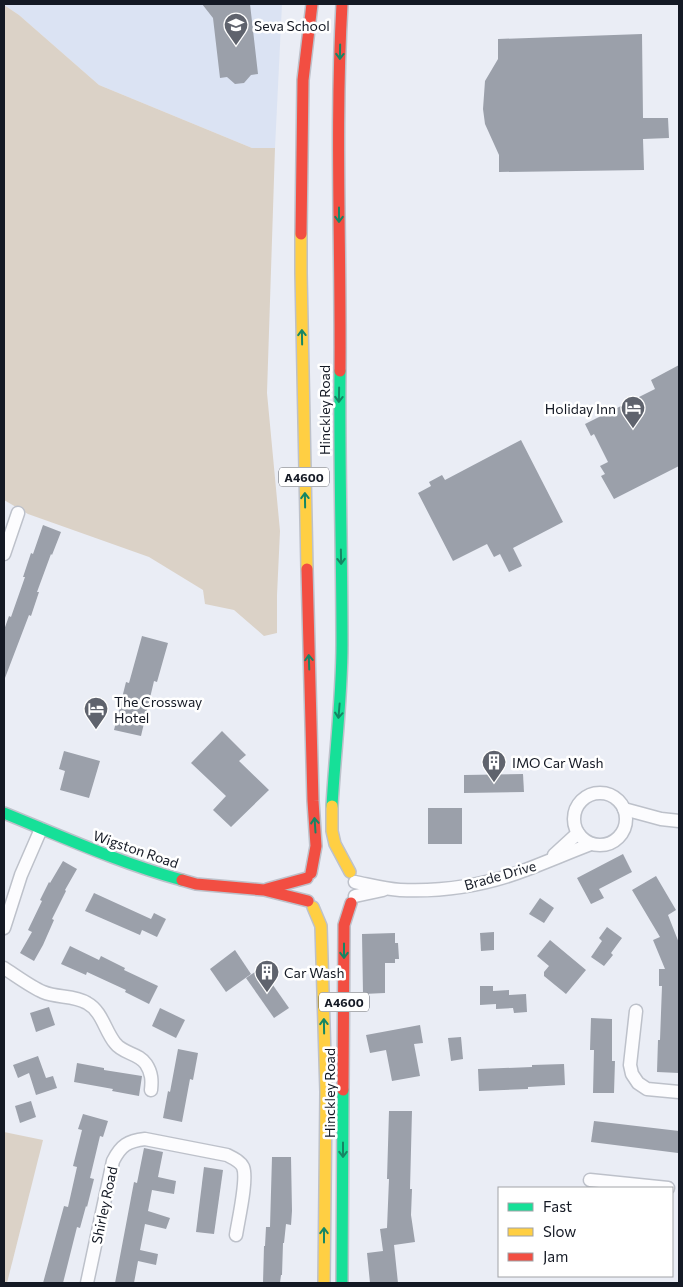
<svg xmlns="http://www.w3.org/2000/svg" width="683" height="1287" font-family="Commissioner,sans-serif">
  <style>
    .built { fill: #dbe3f3 }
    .green { fill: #dbd2c7 }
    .building { fill: #9ba0aa }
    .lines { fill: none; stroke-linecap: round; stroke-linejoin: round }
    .street-casing { stroke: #bdc1ca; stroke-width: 15 }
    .fast-casing { stroke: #bdc1ca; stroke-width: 14 }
    .slow-casing { stroke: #bdc1ca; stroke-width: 14 }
    .jam-casing { stroke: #bdc1ca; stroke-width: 14 }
    .street { stroke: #fcfcfe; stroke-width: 12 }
    .fast { stroke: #16e098; stroke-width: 11 }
    .slow { stroke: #ffcf43; stroke-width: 11 }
    .jam { stroke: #f24e42; stroke-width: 11 }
    .oneway { stroke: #158664 }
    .labels { text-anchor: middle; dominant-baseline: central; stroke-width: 5; stroke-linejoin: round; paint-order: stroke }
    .shield { fill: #fff; stroke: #5a5e66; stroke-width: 1 }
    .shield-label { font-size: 12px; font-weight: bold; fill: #141924 }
    .poi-label { font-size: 14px; fill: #141924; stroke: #fff; text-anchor: start }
    .street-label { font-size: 14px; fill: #141924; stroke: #fff }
  </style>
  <rect width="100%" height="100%" fill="#eaedf5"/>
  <polygon class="built" points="4,4 282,4 275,148 252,148 99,85 19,15 4,5"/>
  <g class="green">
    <polygon points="4,5 19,15 99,85 252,148 275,148 267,393 280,531 277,595 277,633 264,636 234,610 205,604 203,590 149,557 28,514 4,500"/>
    <polygon points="4,1132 43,1140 7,1283 4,1283"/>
  </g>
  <g class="building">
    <polygon points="202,4 250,4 258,74 251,75 244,83 235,84 227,77 220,78 213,18"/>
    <polygon points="642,34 643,118 668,118 669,138 643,139 644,170 499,172 499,155 485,124 483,109 485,81 498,59 498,39"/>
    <polygon points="679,365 679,466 614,499 601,476 605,474 600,466 608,462 594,434 591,436 585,424 655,389 651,380"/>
    <polygon points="521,440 563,522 513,548 522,566 509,572 500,554 494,557 487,544 453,561 418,493 431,486 429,482 442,475 445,480"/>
    <polygon points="43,525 61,532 52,555 51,554 37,592 39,592 31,616 29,615 5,678 4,677 4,630 9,616 11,617 25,577 23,577 31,553 33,554"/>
    <polygon points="142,636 168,643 157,682 154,681 141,736 114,730 126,682 129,683"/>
    <polygon points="222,731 246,755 239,761 269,790 231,827 213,810 226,796 191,763"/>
    <polygon points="64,751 100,761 89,798 60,790 65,771 59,769"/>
    <polygon points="523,774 524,792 464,793 464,775"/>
    <rect x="428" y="808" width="34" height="36"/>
    <polygon points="623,854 632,872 599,889 604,898 591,904 577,878"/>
    <polygon points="63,861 77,869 65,890 66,891 52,919 54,920 43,945 34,961 20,953 32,932 28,930 42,901 40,900 49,882 50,883"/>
    <polygon points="656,876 676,910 668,915 679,943 679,1073 657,1072 658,1040 660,1040 662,986 659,986 659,969 665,969 653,940 660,937 632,890"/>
    <polygon points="94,893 151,919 154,913 166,919 157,937 142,930 140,935 85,911"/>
    <polygon points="540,898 554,908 544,923 529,914"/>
    <polygon points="607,927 622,938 611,953 613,955 604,966 591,957 602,941 599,938"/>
    <polygon points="494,932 494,950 481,951 480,933"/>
    <polygon points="395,933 395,943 398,943 399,959 395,959 395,963 385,963 385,993 363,994 362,934"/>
    <polygon points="550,940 586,970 566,994 544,976 544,972 549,966 537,956"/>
    <polygon points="70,946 99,960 101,956 125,968 124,970 158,986 149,1004 125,992 126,990 87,972 86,975 61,964"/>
    <polygon points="235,950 251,974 226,992 210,969"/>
    <polygon points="261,968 289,1008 274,1018 246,978"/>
    <polygon points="480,986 493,986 493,991 509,990 509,995 526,994 527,1012 514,1013 513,1008 496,1009 496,1004 480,1005"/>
    <polygon points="49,1007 55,1025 36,1032 30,1013"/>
    <polygon points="160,1008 185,1020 176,1038 152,1026"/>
    <polygon points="591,1018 612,1019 612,1061 615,1061 614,1093 593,1093 594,1050 590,1050"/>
    <polygon points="420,1025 423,1043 414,1044 420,1076 392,1081 386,1050 370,1053 366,1035"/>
    <polygon points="461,1037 463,1059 451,1061 448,1038"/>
    <polygon points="178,1049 198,1053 193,1080 190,1079 182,1122 163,1118 168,1091 170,1092"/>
    <polygon points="38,1056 46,1078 53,1076 57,1088 36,1095 29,1073 18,1078 13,1065"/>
    <polygon points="77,1063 104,1068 104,1070 142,1076 139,1096 112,1091 113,1089 74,1082"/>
    <polygon points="564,1064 565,1085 528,1087 528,1089 479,1091 478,1069 532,1067 532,1065"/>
    <polygon points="31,1101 36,1117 20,1123 15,1106"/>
    <polygon points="389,1111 412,1111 410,1189 412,1189 411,1215 415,1242 394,1245 398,1283 370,1283 367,1253 383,1251 380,1229 387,1228 389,1179 387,1179"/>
    <polygon points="83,1114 108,1121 103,1137 100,1136 90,1178 94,1179 87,1207 86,1206 80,1228 77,1227 63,1283 43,1283 64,1206 68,1207 77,1167 73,1166 82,1130 78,1129"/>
    <polygon points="594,1121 679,1131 678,1153 591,1142"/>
    <polygon points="144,1148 163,1152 158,1177 176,1181 174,1194 152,1190 148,1211 170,1218 166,1229 145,1224 140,1250 158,1254 156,1265 138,1261 134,1283 115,1283 134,1182 137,1183"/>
    <polygon points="272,1157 291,1157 292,1211 291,1225 286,1224 284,1243 283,1243 282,1275 281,1275 280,1283 263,1283 264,1246 265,1246 266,1227 270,1227"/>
    <polygon points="204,1167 223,1170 214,1234 196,1232"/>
  </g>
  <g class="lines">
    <defs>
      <g id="street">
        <polyline points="4,554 18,513"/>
        <circle cx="600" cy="819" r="26"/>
        <polyline points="624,809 661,819 679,821"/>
        <polyline points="554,855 578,833"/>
        <path d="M 355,882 C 370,885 385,889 400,890 C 443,892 487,885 528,869 C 549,861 570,852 591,844"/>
        <polyline points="355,896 383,890"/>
        <polyline points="4,928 21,875 41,829"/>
        <path d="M 4,968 C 15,975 31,987 43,992 C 57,998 74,995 87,1003 C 102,1011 105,1031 115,1043 C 123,1054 139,1053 146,1064 C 152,1073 152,1081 151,1090"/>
        <polyline points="636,1011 630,1065 632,1074 638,1083 647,1089 679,1092"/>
        <polyline points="590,1180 668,1188"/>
        <path d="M 87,1283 L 113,1161 C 121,1145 128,1141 145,1139 L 227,1155 C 233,1158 240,1161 243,1167 C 248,1179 238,1221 236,1235"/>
      </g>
      <g id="fast">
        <path d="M 332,806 C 335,752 342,698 342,644 C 342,553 339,462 340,371"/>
        <path d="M 4,813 C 63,837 120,863 182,880"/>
        <polyline points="342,1283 343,1090"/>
      </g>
      <g id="slow">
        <polyline points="301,234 301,273 307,569"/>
        <polyline points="332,806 332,831 335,844 350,872"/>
        <polyline points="313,907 321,926 326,1092 324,1283"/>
      </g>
      <g id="jam">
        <polyline points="301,234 303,80 312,4"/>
        <path d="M 340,371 C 341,249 335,126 342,4"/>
        <polyline points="307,569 313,801 316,846 311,873"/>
        <polyline points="182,880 196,884 264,890 308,901"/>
        <polyline points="267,889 307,878"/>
        <polyline points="343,1090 344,925 351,903"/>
      </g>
    </defs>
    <use href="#street" class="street-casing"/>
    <use href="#fast" class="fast-casing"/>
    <use href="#slow" class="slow-casing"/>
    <use href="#jam" class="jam-casing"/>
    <use href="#street" class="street"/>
    <use href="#fast" class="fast"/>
    <use href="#slow" class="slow"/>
    <use href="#jam" class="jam"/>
  </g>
  <defs><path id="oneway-shaft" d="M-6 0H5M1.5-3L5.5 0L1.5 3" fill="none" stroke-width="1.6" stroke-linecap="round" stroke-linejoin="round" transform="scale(1.25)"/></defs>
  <g class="oneway">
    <use href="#oneway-shaft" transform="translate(340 52) rotate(91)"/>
    <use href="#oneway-shaft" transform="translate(339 215) rotate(90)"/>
    <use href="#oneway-shaft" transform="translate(302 337) rotate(-91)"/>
    <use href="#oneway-shaft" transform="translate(339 395) rotate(91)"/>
    <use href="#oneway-shaft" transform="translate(305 500) rotate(-91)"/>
    <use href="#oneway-shaft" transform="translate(341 557) rotate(89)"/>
    <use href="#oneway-shaft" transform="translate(309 662) rotate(-92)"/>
    <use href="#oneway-shaft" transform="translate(339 711) rotate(95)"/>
    <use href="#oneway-shaft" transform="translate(315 825) rotate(-94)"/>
    <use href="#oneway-shaft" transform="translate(344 951) rotate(90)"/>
    <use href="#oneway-shaft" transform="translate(324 1026) rotate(-91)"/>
    <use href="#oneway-shaft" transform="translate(343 1150) rotate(90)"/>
    <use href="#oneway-shaft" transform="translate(324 1235) rotate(-90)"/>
  </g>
  <defs>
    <symbol id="school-pin" viewBox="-11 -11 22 30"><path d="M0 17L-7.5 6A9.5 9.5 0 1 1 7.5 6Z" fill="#5f636d" stroke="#fff"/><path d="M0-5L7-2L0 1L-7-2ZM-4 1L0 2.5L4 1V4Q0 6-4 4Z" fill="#fff"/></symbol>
    <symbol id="hotel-pin" viewBox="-11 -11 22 30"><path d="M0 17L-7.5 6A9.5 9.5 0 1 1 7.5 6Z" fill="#5f636d" stroke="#fff"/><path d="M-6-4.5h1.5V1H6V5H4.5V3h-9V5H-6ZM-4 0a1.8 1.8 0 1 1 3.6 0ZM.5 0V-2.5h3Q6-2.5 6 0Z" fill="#fff"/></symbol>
    <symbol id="building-pin" viewBox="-11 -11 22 30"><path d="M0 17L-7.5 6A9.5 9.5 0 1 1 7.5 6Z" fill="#5f636d" stroke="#fff"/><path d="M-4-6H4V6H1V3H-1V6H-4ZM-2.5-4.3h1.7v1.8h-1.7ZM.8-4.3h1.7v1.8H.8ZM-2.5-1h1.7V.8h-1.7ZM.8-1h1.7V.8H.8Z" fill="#fff"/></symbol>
  </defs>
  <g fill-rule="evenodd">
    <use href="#school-pin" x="222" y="11" width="28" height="38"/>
    <use href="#hotel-pin" x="619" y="394" width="28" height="38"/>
    <use href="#hotel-pin" x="82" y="695" width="28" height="38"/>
    <use href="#building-pin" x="480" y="748" width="28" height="38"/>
    <use href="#building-pin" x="253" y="958" width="28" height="38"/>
  </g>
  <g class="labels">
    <g class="shield">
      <rect x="279" y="467.5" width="50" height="19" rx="4"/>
      <rect x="319" y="992.5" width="50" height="19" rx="4"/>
    </g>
    <g class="shield-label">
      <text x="304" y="477">A4600</text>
      <text x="344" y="1002">A4600</text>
    </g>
    <g class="poi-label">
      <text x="254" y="25">Seva School</text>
      <text x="616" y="408" text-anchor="end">Holiday Inn</text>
      <text x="114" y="701">The Crossway<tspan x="114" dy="16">Hotel</tspan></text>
      <text x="512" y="762">IMO Car Wash</text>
      <text x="284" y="972">Car Wash</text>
    </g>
    <g class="street-label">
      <text transform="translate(324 410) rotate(-90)">Hinckley Road</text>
      <text transform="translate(136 849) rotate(19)">Wigston Road</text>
      <text transform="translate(500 875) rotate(-16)">Brade Drive</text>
      <text transform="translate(329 1093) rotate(-90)">Hinckley Road</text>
      <text transform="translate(104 1205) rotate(-78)">Shirley Road</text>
    </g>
  </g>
  <rect width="683" height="1287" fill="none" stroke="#141924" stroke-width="10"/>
  <rect x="498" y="1187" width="175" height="90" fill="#ffffff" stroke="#a1a3a7"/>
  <rect x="508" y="1203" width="25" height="8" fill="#16e098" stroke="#a1a3a7"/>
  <text x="543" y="1212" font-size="15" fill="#141924">Fast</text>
  <rect x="508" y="1228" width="25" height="8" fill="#ffcf43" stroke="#a1a3a7"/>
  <text x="543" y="1237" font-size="15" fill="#141924">Slow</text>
  <rect x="508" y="1253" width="25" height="8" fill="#f24e42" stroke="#a1a3a7"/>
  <text x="543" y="1262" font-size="15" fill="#141924">Jam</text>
</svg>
